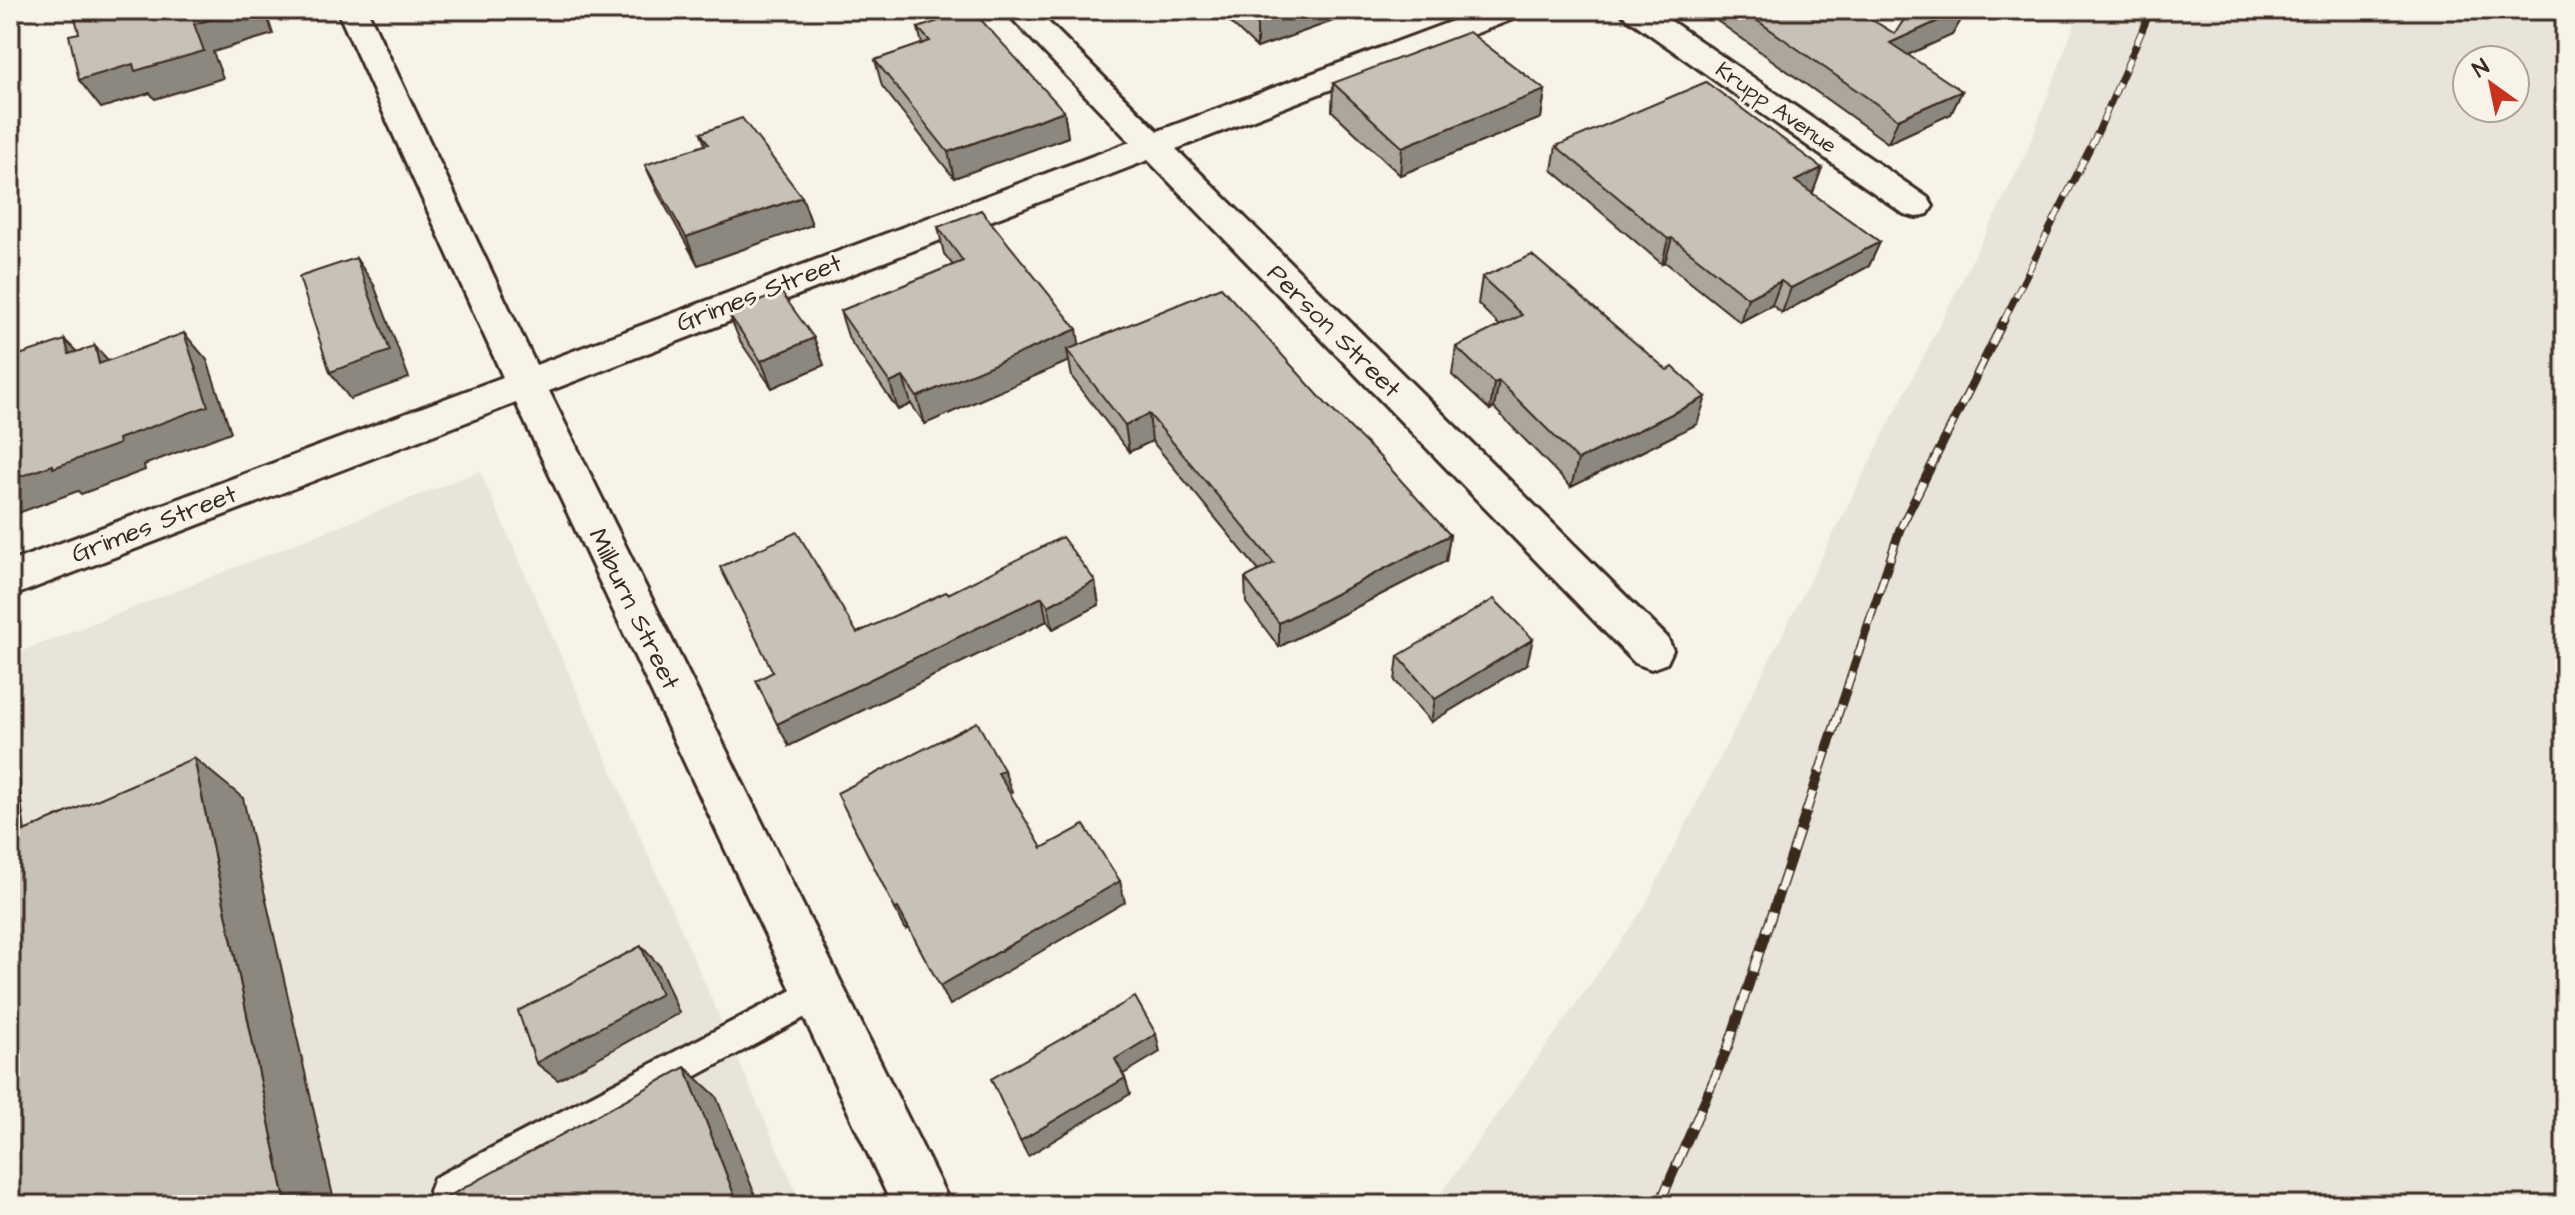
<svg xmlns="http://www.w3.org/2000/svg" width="2575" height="1215" font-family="'Architects Daughter',sans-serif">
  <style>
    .built { fill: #e9e4d9; fill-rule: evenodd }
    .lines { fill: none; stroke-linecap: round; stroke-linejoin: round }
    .service-casing { stroke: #3b2a1e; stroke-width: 6 }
    .minor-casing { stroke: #3b2a1e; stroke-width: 6 }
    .service { fill: #f7f3e8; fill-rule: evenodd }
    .minor { fill: #f7f3e8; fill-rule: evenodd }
    .rail-far2-casing { stroke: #3b2a1e; stroke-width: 7 }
    .rail-far1-casing { stroke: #3b2a1e; stroke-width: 9 }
    .rail-casing { stroke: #3b2a1e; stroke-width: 10 }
    .rail-far2 { stroke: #f7f3e8; stroke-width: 5; stroke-dasharray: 14; stroke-linecap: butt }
    .rail-far1 { stroke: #f7f3e8; stroke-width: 6; stroke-dasharray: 17; stroke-linecap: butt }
    .rail { stroke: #f7f3e8; stroke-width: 7; stroke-dasharray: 21; stroke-linecap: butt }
    .wall { fill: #aca69d; stroke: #3b2a1e; stroke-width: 2 }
    .shaded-wall { fill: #8c877f; stroke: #3b2a1e; stroke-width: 2 }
    .building { fill: #c8c1b6; stroke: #3b2a1e; stroke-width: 2 }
    .labels { text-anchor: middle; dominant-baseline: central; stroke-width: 6; stroke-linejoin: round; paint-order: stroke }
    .far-street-label { font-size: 22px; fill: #3b2a1e; stroke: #f7f3e8 }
    .street-label { font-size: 26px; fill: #3b2a1e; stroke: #f7f3e8 }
  </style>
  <rect width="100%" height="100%" fill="#f7f3e8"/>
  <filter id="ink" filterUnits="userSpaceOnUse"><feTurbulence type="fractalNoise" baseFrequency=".0125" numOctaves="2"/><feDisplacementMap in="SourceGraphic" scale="16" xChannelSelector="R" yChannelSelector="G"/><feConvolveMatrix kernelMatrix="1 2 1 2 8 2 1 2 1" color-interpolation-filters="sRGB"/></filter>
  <g filter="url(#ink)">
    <g class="built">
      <path d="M 2080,10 L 2565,10 L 2565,1205 L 1433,1205 L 1642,911 L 2025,156 ZM 2467,60 L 2515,60 L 2515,108 L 2467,108 Z"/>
      <polygon points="480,471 802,1205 10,1205 10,656"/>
    </g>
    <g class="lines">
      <defs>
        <polygon id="service" points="819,976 831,981 836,992 831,1003 460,1204 434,1204 429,1191 434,1178"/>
        <g id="minor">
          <polygon points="337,10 367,10 536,365 1130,142 1004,10 1036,10 1158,131 1482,10 1525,10 1521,16 1176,149 1667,637 1673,650 1667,663 1651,669 1635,663 1148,160 549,391 951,1205 892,1205 516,403 10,597 10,562 503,377"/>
          <polygon points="1620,10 1655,10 1928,198 1933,206 1928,214 1916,217 1904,214 1624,16"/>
        </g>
      </defs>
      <use href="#service" class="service-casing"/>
      <use href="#minor" class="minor-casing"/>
      <use href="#service" class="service"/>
      <use href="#minor" class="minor"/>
      <defs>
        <polyline id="rail-far2" points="2003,322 2098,132 2151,10"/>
        <polyline id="rail-far1" points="1836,721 1900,529 2004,320"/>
        <polyline id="rail" points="1659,1205 1728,1047 1837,719"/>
      </defs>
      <use href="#rail-far2" class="rail-far2-casing"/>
      <use href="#rail-far1" class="rail-far1-casing"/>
      <use href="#rail" class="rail-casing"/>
      <use href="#rail-far2" class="rail-far2"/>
      <use href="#rail-far1" class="rail-far1"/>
      <use href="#rail" class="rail"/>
    </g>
    <g class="wall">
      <polygon points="1217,10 1377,10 1361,16 1358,12 1257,48"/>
      <polygon points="1702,10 1856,10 1895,34 1910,10 1967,10 1952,35 1907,55 1962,91 1951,114 1888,143"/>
      <polygon points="918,28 1064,111 1068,137 954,178 882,86 875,60 922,44"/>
      <polygon points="1333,83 1545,90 1541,118 1400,175 1332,111"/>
      <polygon points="701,133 802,197 812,225 698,265 658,193 645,165 705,145"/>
      <polygon points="1556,146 1822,168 1813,192 1812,193 1880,242 1869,266 1782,313 1772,305 1740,322 1665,262 1662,264 1552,170"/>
      <polygon points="938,227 1079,345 1328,406 1450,535 1446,561 1279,647 1246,603 1245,578 1259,571 1152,441 1129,452 1072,377 1069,361 925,424 911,404 898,410 849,339 840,311 953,265 944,254"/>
      <polygon points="1482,277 1697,424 1571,487 1494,408 1490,410 1452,375 1456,347 1500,326 1478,304"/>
      <polygon points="729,314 814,338 824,365 772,388 740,341"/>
      <polygon points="1095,581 1099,605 1053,629 1047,621 789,746 857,633 948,594"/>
      <polygon points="1398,656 1527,664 1431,722 1395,681"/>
    </g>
    <g class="shaded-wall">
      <polygon points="245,10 265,10 273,34 213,52 223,78 155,99 150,93 101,108 79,80 194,24"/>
      <polygon points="1292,10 1358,10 1358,12 1257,48 1257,22"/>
      <polygon points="1362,10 1377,10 1361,16"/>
      <polygon points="1962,10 1967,10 1952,35 1881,67 1890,43"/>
      <polygon points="1545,90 1541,118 1400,175 1402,147"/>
      <polygon points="1962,91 1951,114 1888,143 1898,119"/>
      <polygon points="1064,111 1068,137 954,178 948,152"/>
      <polygon points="1822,168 1813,192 1786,205 1795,181"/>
      <polygon points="802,197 812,225 698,265 686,237"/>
      <polygon points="1672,238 1665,262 1662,264 1668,239"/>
      <polygon points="1880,242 1869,266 1782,313 1791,288"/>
      <polygon points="356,258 374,285 409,378 350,399 330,372"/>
      <polygon points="1781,281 1772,305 1740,322 1748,298"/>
      <polygon points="1077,329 1081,356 1067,350 1069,361 925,424 917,397"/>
      <polygon points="184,333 207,360 231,432 144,465 145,470 81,494 78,491 10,516 10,480 118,439"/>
      <polygon points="814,338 824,365 772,388 761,361"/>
      <polygon points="65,340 91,366 69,354"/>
      <polygon points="95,346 119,372 99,364"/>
      <polygon points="903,377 911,404 898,410 890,383"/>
      <polygon points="1499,381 1494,408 1490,410 1494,383"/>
      <polygon points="1706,397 1697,424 1571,487 1578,460"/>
      <polygon points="1149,414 1152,441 1129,452 1125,425"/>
      <polygon points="1450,535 1446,561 1279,647 1279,623"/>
      <polygon points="1095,581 1099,605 1053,629 1048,606"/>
      <polygon points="1042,597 1047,621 789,746 777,724"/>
      <polygon points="1533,639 1527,664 1431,722 1435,699"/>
      <polygon points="10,707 32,891 10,878"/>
      <polygon points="194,758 243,798 335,1205 286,1205"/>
      <polygon points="1004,770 1012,792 1006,795 998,773"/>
      <polygon points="1120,881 1125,902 950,1005 940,986"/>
      <polygon points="898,908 909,928 906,930 895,909"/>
      <polygon points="641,946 659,965 679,1013 558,1080 536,1063"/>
      <polygon points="1156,1034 1160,1052 1120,1076 1115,1059"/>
      <polygon points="685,1067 716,1096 759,1205 738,1205"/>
      <polygon points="1125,1078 1130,1094 1028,1156 1020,1141"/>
    </g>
    <g class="building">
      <polygon points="73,10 245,10 194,24 204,51 135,71 133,64 79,80 69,35 79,33"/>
      <polygon points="970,10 972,10 1064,111 948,152 875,60 930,41 918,28"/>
      <polygon points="1244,10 1292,10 1257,22"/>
      <polygon points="1742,10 1856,10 1895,34 1910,10 1962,10 1890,43 1962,91 1898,119"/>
      <polygon points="1469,32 1545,90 1402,147 1333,83"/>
      <polygon points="1706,82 1822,168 1795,181 1880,242 1791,288 1781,281 1748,298 1672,238 1668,239 1556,146"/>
      <polygon points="742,118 802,197 686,237 645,165 708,144 701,133"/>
      <polygon points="981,210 1077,329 917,397 903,377 890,383 840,311 963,261 938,227"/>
      <polygon points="1532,255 1667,370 1673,367 1706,397 1578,460 1499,381 1494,383 1456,347 1522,315 1482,277"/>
      <polygon points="356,258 390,351 330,372 299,277"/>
      <polygon points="1221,287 1328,406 1379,456 1450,535 1279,623 1245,578 1274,563 1149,414 1125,425 1067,350"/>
      <polygon points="781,292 814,338 761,361 729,314"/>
      <polygon points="184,333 208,406 118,439 119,444 53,468 53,465 10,480 10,358 65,340 69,354 95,346 99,364"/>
      <polygon points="797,532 857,633 946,592 948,594 1062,537 1095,581 1048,606 1042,597 777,724 756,681 773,672 720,567"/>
      <polygon points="1494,599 1533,639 1435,699 1398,656"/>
      <polygon points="977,722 1004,770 998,773 1042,848 1084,825 1120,881 940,986 898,908 895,909 837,793"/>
      <polygon points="194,758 286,1205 10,1205 10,837"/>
      <polygon points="641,946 661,994 536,1063 518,1011"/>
      <polygon points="1135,997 1156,1034 1115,1059 1125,1078 1020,1141 991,1079"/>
      <polygon points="685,1067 738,1205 433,1205"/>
    </g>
  </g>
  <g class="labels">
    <g class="far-street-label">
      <text transform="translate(1776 108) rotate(35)">Krupp Avenue</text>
    </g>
    <g class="street-label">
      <text transform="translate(759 293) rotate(-21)">Grimes Street</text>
      <text transform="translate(1334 331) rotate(45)">Person Street</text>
      <text transform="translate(154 524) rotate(-21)">Grimes Street</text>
      <text transform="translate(634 609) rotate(64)">Milburn Street</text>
    </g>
  </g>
  <rect width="2575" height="1215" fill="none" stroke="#f7f3e8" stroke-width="40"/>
  <rect x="20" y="20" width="2535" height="1175" fill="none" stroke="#3b2a1e" stroke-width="3" filter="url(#ink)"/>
  <g transform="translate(2491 84) rotate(327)"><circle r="38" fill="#f7f3e8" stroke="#aca397" stroke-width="2"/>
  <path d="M0-6L14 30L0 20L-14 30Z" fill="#c8321e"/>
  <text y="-12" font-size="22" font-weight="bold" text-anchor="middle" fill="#3b2a1e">N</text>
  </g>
</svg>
